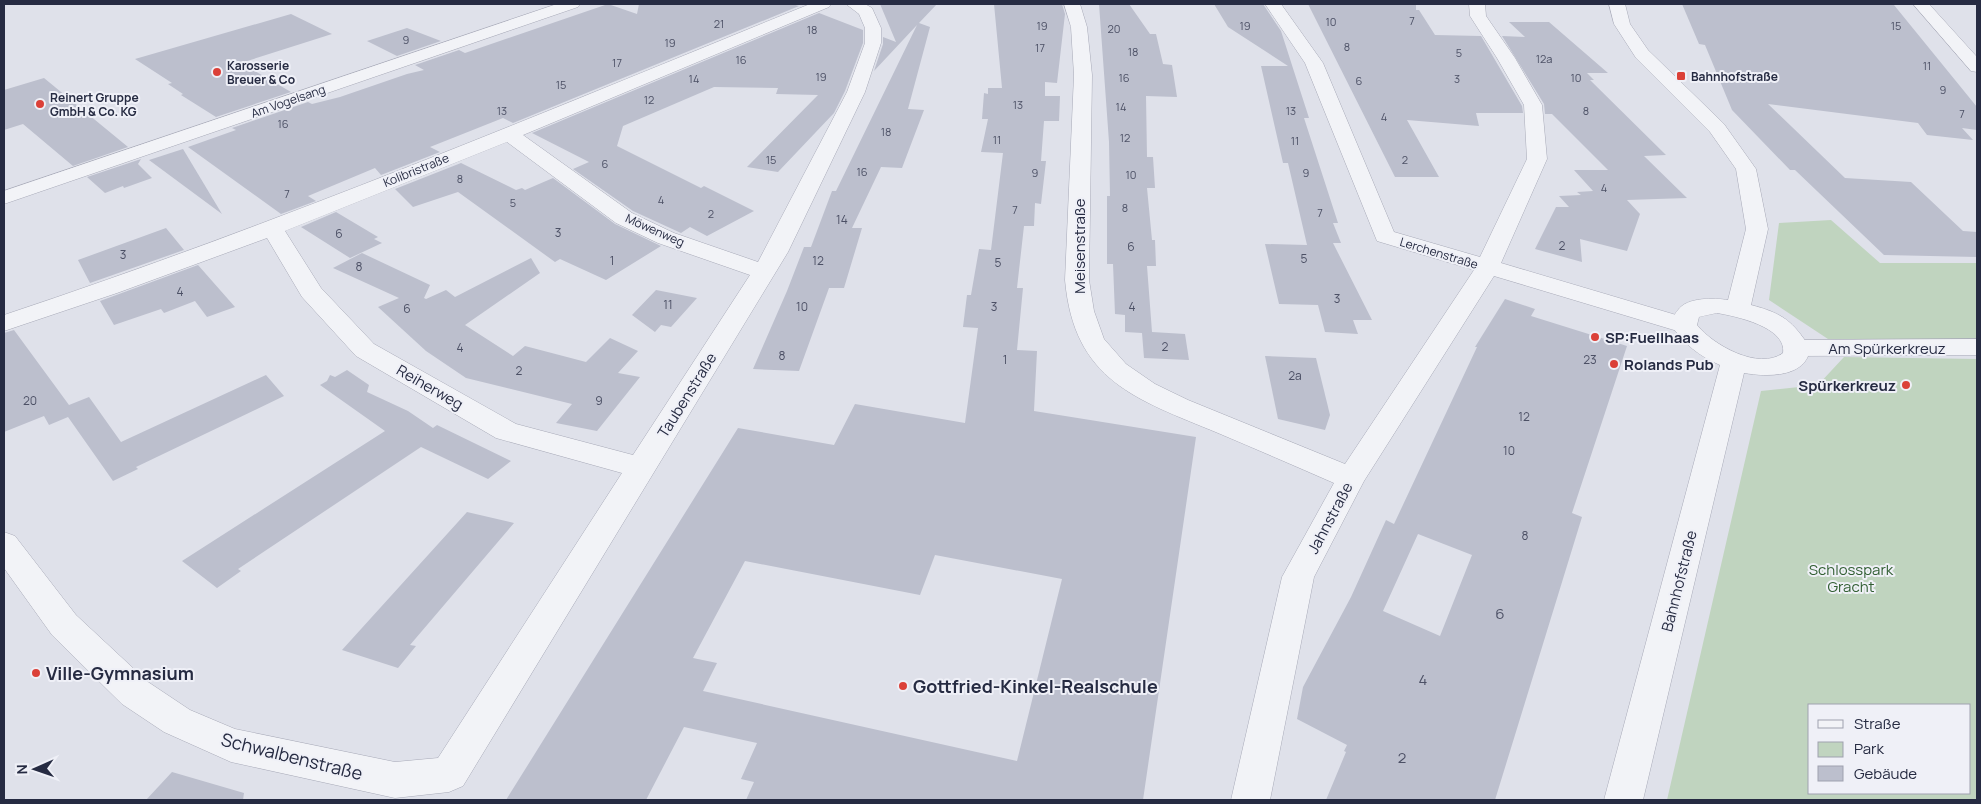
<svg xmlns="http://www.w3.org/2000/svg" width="1981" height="804" font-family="Manrope,sans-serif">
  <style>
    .green { fill: #c0d4bf; fill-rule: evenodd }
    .building { fill: #bcbfcd; fill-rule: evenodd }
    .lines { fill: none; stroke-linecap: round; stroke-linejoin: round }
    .minor-casing { stroke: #a8aab8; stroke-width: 1 }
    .tertiary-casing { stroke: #a8aab8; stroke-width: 1 }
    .minor { fill: #f2f3f7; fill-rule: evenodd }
    .tertiary { fill: #f2f3f7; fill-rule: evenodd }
    .poi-dot { fill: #db4038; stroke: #eff0f7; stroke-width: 2 }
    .labels { text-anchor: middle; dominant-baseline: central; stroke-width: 4; stroke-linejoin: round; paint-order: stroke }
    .far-number-label { font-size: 11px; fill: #4c5065 }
    .far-poi-label { font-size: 12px; font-weight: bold; fill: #262b42; stroke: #eff0f7; text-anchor: start }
    .far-street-label { font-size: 12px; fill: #262b42; stroke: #eff0f7 }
    .number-label { font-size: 12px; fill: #4c5065 }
    .street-label { font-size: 15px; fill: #262b42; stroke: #eff0f7 }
    .poi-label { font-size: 15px; font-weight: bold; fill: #262b42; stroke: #eff0f7; text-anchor: start }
    .park-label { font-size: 15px; fill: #325f33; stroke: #eff0f7 }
    .near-number-label { font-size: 15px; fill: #4c5065 }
    .near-poi-label { font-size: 18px; font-weight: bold; fill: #262b42; stroke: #eff0f7; text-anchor: start }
    .near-street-label { font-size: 18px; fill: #262b42; stroke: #eff0f7 }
  </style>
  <rect width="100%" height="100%" fill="#dfe1ea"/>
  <g class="green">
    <polygon points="1831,220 1880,263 1977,263 1977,339 1828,339 1769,300 1779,223"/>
    <path d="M 1844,357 L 1977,359 L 1977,800 L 1667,800 L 1761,391 L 1818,385 ZM 1810,705 L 1970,705 L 1970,793 L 1810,793 Z"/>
  </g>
  <g class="building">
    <polygon points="608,4 637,14 639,4 792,4 799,6 513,123 503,118 430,147 440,152 381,175 375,168 308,196 316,201 281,214 188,147 236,130 232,128 308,102 312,104 340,97 407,74 424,70 415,65 459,50 465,53"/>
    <polygon points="880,4 937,4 919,23 930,27 908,109 924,110 902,168 881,167 852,228 862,228 844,288 829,288 799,371 753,369 787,291 804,247 811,247 832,191 836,191 917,25 874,71 883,44 883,37 896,42"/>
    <path d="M 994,4 L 1062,4 L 1065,14 L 1057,83 L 1045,82 L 1045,96 L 1060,96 L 1059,121 L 1044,121 L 1041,161 L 1046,161 L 1041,204 L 1035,203 L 1034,226 L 1024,226 L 1017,288 L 1023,288 L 1017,350 L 1037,351 L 1034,411 L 1196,437 L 1143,800 L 746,800 L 754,782 L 741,779 L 757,743 L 684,727 L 646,800 L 506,800 L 738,428 L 834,445 L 855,404 L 965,423 L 978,328 L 963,327 L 967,295 L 971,295 L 979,249 L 991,250 L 1003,153 L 981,152 L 988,119 L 982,119 L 984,93 L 988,94 L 988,88 L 1002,88 ZM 935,555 L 1062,579 L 1017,761 L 703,691 L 717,663 L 693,658 L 745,561 L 920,595 Z"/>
    <polygon points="1099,4 1129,4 1150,34 1156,34 1163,64 1172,65 1177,97 1146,96 1147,157 1153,157 1155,188 1147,188 1152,240 1155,240 1156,266 1147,266 1152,332 1185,334 1189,360 1144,358 1142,333 1125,332 1125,315 1115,314 1113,264 1107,264 1107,196 1110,196 1109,142"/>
    <polygon points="1214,4 1263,4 1281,31 1309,118 1304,118 1338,223 1333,223 1341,243 1333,243 1372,320 1353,320 1358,334 1325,332 1318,305 1279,304 1265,244 1307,245 1288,163 1283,163 1261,66 1288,66 1228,27"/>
    <polygon points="1308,4 1416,4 1416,10 1419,10 1435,35 1481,36 1522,106 1523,113 1476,113 1479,126 1407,120 1439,177 1395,177"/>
    <polygon points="1682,4 1894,5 1977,107 1977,130 1962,128 1973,140 1927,135 1918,123 1768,104 1845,178 1911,182 1963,231 1977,232 1977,257 1884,255 1795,170 1790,170 1732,110 1705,45 1699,44"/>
    <polygon points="819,13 863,30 863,43 845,91 834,113 778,172 747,167 818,95 776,94 778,88 714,87 623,126 617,146 701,188 704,186 754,211 707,236 690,227 681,233 633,211 573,169 589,162 532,133"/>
    <polygon points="291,14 332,34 241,63 291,92 216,117 181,95 183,94 168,84 172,83 135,59"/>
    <polygon points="1509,22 1549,22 1608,73 1587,73 1594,80 1590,80 1666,155 1644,156 1687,198 1627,200 1640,214 1627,251 1580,239 1582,262 1535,249 1556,207 1569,207 1559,196 1581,195 1577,192 1593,191 1574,170 1608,170 1552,114 1545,114 1544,104 1502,36 1525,37"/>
    <polygon points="407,28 441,41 397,56 367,41"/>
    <polygon points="44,78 128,147 73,166 23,124 4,130 4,90"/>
    <polygon points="183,149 222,214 149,160"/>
    <polygon points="141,159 138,164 152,178 124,188 123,186 105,193 87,177"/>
    <polygon points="461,163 516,190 522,188 525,190 553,178 615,224 661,246 606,280 560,259 555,262 458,192 413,207 395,189"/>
    <polygon points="336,212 378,237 374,239 382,243 350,258 301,227"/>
    <polygon points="166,228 184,250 90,283 78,260"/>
    <polygon points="362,253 430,285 424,298 426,299 446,290 455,297 531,258 540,273 465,325 513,356 525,346 586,362 610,338 638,351 618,373 640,377 597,431 556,423 572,404 466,378 426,351 378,307 399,298 333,268"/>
    <polygon points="198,265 235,307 207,317 195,301 164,313 161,309 114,325 100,301"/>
    <polygon points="656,290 697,298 671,327 661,325 655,332 632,315"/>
    <path d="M 1505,299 L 1535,309 L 1531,316 L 1627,346 L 1572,513 L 1582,517 L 1495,800 L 1326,800 L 1346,752 L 1344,751 L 1347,745 L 1297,719 L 1303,687 L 1351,597 L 1386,520 L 1394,524 L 1477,347 L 1475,347 ZM 1418,534 L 1472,555 L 1440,636 L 1383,611 Z"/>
    <polygon points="14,330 69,405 89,397 121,442 266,375 284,396 136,467 138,469 113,481 68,417 49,425 44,416 4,432 4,333"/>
    <polygon points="1265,356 1316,358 1330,415 1325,430 1278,419"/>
    <polygon points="347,370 369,385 367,392 408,411 433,428 437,425 511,461 488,479 421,447 238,569 241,571 217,588 182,561 385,431 320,385 327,381 330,375 335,377"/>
    <polygon points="467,512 514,523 410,645 416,646 398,668 342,650"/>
    <polygon points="172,772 244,793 243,800 146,800"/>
  </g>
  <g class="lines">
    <defs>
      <g id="minor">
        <polygon points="557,4 580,4 578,7 4,204 4,191"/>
        <path d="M 810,4 L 831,4 L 829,7 L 523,135 L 632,213 L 674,233 L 758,262 L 847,92 L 865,43 L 865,28 L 859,14 L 846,4 L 865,4 L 872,8 L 881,28 L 881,43 L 865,92 L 788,252 L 463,786 L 449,792 L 395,798 L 231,762 L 164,732 L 122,704 L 52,635 L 4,568 L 4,532 L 15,536 L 76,615 L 148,682 L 190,710 L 235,729 L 395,762 L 438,758 L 622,473 L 496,438 L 356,356 L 302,297 L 267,238 L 117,293 L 4,331 L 4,315 C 278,224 543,113 810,4 ZM 507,142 L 616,223 L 658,243 L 750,275 L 633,455 L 516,424 L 374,344 L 321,288 L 285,231 Z"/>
        <path d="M 1064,4 L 1080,4 L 1087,27 L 1092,75 L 1089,280 L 1094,311 L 1104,339 L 1126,364 L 1155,384 L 1188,400 L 1345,464 L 1474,270 L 1377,241 L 1305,63 L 1265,4 L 1281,4 L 1323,63 L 1394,232 L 1480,257 L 1527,159 L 1524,105 L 1497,58 L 1470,16 L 1469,4 L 1485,4 L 1486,16 L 1515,58 L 1542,105 L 1547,159 L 1501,263 L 1693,320 L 1697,325 L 1693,330 L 1684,333 L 1494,276 L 1364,481 L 1314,577 L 1270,800 L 1231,800 L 1282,577 L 1334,483 C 1295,466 1256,449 1218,433 C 1136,399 1074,381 1065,280 L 1074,75 L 1071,27 Z"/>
        <polygon points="1913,4 1929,4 1977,57 1977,72 1971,71"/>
        <polygon points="1977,339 1977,355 1797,356 1788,354 1784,348 1788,342 1797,340"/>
      </g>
      <path id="tertiary" d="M 1609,4 L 1625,4 L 1630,24 L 1648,50 L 1724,124 L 1756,169 L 1768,229 L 1751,305 C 1782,313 1793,321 1810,348 C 1807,378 1767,377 1744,373 L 1643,800 L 1604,800 L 1720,365 C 1699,356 1684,344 1671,325 C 1673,320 1674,314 1678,310 C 1687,297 1714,298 1728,300 L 1746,229 L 1736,169 L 1710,132 L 1636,58 L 1614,24 ZM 1717,313 C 1735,316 1787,327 1783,353 C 1759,371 1713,345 1697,325 L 1699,317 Z"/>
    </defs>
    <use href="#minor" class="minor-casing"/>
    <use href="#tertiary" class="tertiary-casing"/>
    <use href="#minor" class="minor"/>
    <use href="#tertiary" class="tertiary"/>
  </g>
  <g class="poi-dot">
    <circle cx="217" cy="72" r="5"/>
    <rect x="1676" y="71" width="10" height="10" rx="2.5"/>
    <circle cx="40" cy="104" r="5"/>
    <circle cx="1595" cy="337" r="5"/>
    <circle cx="1614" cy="364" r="5"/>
    <circle cx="1906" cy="385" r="5"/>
    <circle cx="36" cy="673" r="5"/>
    <circle cx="903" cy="686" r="5"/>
  </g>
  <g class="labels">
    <g class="far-number-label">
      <text x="1412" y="20">7</text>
      <text x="1331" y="21">10</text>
      <text x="719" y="23">21</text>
      <text x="1042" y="25">19</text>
      <text x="1245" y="25">19</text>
      <text x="1896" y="25">15</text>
      <text x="1114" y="28">20</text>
      <text x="812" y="29">18</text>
      <text x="406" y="39">9</text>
      <text x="670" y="42">19</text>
      <text x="1347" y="46">8</text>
      <text x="1040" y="47">17</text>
      <text x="1133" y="51">18</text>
      <text x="1459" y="52">5</text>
      <text x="1544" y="58">12a</text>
      <text x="741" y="59">16</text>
      <text x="617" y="62">17</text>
      <text x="1927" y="65">11</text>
      <text x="821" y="76">19</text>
      <text x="1124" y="77">16</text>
      <text x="1576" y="77">10</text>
      <text x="694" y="78">14</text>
      <text x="1457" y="78">3</text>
      <text x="1359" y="80">6</text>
      <text x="561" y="84">15</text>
      <text x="1943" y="89">9</text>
      <text x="649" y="99">12</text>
      <text x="1018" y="104">13</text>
      <text x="1121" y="106">14</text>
      <text x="502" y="110">13</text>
      <text x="1291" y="110">13</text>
      <text x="1586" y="110">8</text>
      <text x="1962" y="113">7</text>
      <text x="1384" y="116">4</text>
      <text x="283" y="123">16</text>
      <text x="886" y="131">18</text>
      <text x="1125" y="137">12</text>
      <text x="997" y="139">11</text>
      <text x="1295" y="140">11</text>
      <text x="771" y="159">15</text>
      <text x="1405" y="159">2</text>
      <text x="605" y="163">6</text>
      <text x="862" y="171">16</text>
      <text x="1035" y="172">9</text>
      <text x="1306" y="172">9</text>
      <text x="1131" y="174">10</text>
      <text x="460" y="178">8</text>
      <text x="1604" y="187">4</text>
      <text x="287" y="193">7</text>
      <text x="661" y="199">4</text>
      <text x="513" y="202">5</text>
      <text x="1125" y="207">8</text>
      <text x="1015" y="209">7</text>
      <text x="1320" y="212">7</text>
      <text x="711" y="213">2</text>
    </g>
    <g class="far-poi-label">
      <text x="227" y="65">Karosserie<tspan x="227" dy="14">Breuer &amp; Co</tspan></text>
      <text x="1691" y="76">Bahnhofstraße</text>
      <text x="50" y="97">Reinert Gruppe<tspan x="50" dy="14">GmbH &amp; Co. KG</tspan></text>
    </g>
    <g class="far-street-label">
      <text transform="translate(288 101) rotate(-19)">Am Vogelsang</text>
      <text transform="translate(416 170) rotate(-22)">Kolibristraße</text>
      <text transform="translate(655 230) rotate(24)">Möwenweg</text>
      <text transform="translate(1439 253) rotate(17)">Lerchenstraße</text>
    </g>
    <g class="number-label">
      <text x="842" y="219">14</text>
      <text x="558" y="232">3</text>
      <text x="339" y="233">6</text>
      <text x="1562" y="245">2</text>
      <text x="1131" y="246">6</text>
      <text x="123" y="254">3</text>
      <text x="1304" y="258">5</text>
      <text x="612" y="260">1</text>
      <text x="818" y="260">12</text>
      <text x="998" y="262">5</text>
      <text x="359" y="266">8</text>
      <text x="180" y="291">4</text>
      <text x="1337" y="298">3</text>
      <text x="668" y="304">11</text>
      <text x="802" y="306">10</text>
      <text x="994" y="306">3</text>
      <text x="1132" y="306">4</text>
      <text x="407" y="308">6</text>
      <text x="1165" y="346">2</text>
      <text x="460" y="347">4</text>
      <text x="782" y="355">8</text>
      <text x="1005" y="359">1</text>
      <text x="1590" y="359">23</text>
      <text x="519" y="370">2</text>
      <text x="1295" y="375">2a</text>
      <text x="30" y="400">20</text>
      <text x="599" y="400">9</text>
      <text x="1524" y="416">12</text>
      <text x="1509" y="450">10</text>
      <text x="1525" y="535">8</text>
    </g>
    <g class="street-label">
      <text transform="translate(1079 246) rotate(-90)">Meisenstraße</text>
      <text x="1887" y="348">Am Spürkerkreuz</text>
      <text transform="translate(430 387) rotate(30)">Reiherweg</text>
      <text transform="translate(687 395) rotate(-58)">Taubenstraße</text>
      <text transform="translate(1330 518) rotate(-62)">Jahnstraße</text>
      <text transform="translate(1679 581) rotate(-76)">Bahnhofstraße</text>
    </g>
    <g class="poi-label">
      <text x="1605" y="337">SP:Fuellhaas</text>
      <text x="1624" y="364">Rolands Pub</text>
      <text x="1896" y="385" text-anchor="end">Spürkerkreuz</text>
    </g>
    <g class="park-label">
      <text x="1851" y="569">Schlosspark<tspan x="1851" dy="17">Gracht</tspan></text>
    </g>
    <g class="near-number-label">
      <text x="1500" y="613">6</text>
      <text x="1423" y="679">4</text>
      <text x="1402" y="757">2</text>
    </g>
    <g class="near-poi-label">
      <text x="46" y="673">Ville-Gymnasium</text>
      <text x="913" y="686">Gottfried-Kinkel-Realschule</text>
    </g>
    <g class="near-street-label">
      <text transform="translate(292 756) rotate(14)">Schwalbenstraße</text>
    </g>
  </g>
  <rect width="1981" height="804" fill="none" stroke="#262b42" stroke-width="10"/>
  <rect x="1808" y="704" width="162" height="90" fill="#eff0f7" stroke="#9fa1af"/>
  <rect x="1818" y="720" width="25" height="8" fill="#f2f3f7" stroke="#9fa1af"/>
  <text x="1854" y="729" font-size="15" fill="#262b42">Straße</text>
  <rect x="1818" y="742" width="25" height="15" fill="#c0d4bf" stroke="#9fa1af"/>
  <text x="1854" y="754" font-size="15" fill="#262b42">Park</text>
  <rect x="1818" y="766" width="25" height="15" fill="#bcbfcd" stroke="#9fa1af"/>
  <text x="1854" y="779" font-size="15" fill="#262b42">Gebäude</text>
  <g transform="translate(35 769) rotate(268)" stroke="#eff0f7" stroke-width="4" paint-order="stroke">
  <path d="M0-4L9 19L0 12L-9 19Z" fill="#262b42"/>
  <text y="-8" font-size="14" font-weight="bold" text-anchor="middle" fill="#262b42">N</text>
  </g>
</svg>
